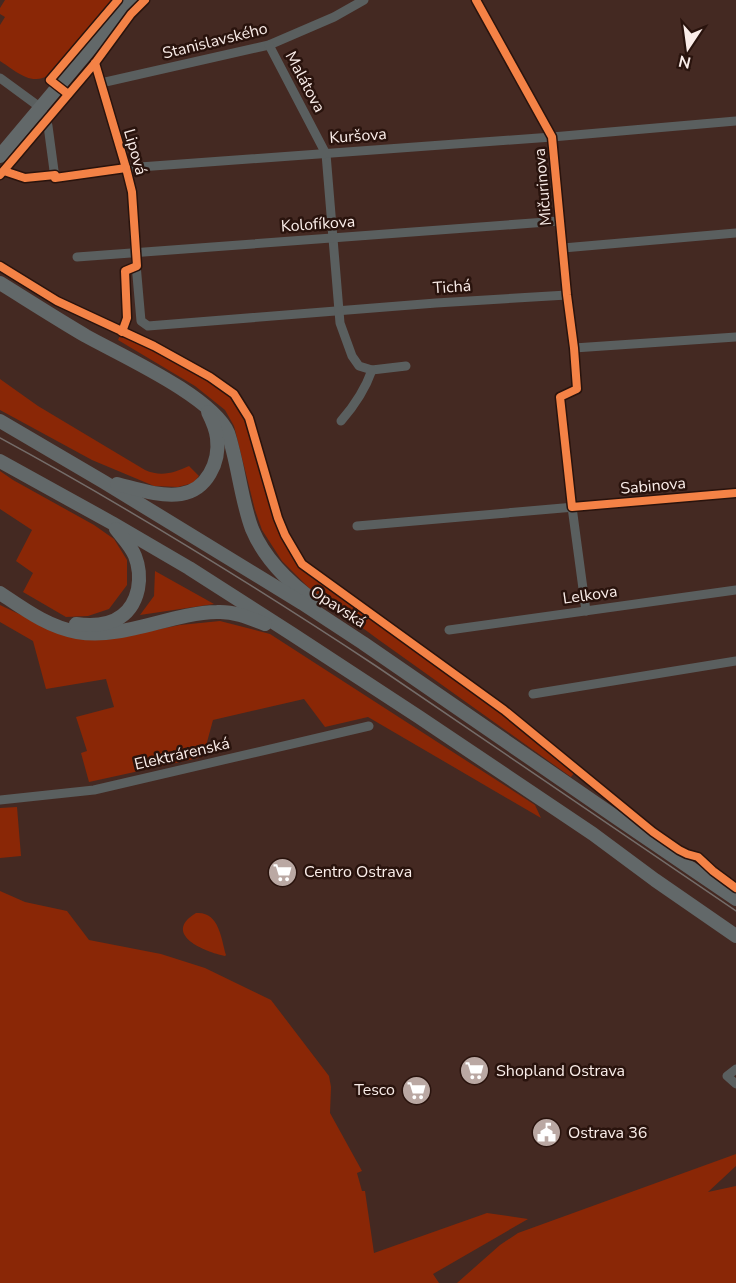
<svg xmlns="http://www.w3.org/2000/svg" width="736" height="1283" font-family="'Nunito Sans',sans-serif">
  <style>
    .green { fill: #8a2706 }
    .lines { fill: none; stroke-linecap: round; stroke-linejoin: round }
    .street { stroke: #5a5f5f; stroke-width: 9 }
    .secondary { stroke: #626869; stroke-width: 14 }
    .tram { stroke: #746c69; stroke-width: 1.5 }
    .cycleway-casing { stroke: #29130d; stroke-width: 11 }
    .cycleway { stroke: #f48246; stroke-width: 8 }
    .labels { text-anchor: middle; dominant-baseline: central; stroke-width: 5; stroke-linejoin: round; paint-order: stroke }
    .street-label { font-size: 16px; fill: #faede9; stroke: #29130d }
    .poi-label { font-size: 16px; fill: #faede9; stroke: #29130d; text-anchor: start }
  </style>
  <rect width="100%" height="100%" fill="#442922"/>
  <g class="green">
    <path d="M 5,0 L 114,0 L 51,76 C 45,76 43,79 37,79 C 24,80 10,67 0,61 L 0,25 L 5,17 L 0,14 L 0,8 Z"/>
    <polygon points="123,329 210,379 233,399 246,421 274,516 299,565 452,676 575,772 571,777 379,640 311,590 282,561 262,530 255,510 234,426 225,410 195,386 118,340"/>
    <path d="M 0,379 L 38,406 L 145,470 C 161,477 174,473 189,466 L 199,476 L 193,483 L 178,487 L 154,486 L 92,460 L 0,410 Z"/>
    <polygon points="0,471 13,480 94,525 114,539 127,560 127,585 109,609 88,616 66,617 23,592 33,573 16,561 32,530 0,509"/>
    <polygon points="155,571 214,604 140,615 154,596"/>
    <polygon points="0,605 38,623 78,639 105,640 180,625 220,621 270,634 535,805 541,818 368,717 325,727 304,699 213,720 203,757 89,782 81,753 87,751 76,717 114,707 106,679 46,689 33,641 0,622"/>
    <polygon points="17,807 21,856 0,858 0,808"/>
    <polygon points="0,891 25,902 67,911 89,940 161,954 205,968 271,1000 329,1076 331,1087 330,1113 362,1171 357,1173 362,1191 365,1191 374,1253 487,1213 528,1219 433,1274 439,1283 0,1283"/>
    <path d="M 196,913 C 219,911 221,938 226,955 L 225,956 C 205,952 161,934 196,913 Z"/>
    <polygon points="736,1154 736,1166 708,1192 736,1186 736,1283 457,1283 500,1245 518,1233"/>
  </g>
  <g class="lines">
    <g class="street">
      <polyline points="364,0 334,17 269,45 101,83 126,168 132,192 135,253 141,321 148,326 436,303 567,295"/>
      <polyline points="476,0 552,137 567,295 574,348 577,389"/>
      <polyline points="269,45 326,154 340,323 352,356 359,366 372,370 406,366"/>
      <polyline points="0,78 41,108 48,126 55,178 126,168 552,137 736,121"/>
      <polyline points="563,248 736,233"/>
      <polyline points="77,257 560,221"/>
      <polyline points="574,348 736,337"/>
      <polyline points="560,397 572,507 586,611"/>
      <path d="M 341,421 C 355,405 365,390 372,370"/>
      <polyline points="357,526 736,493"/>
      <polyline points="449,630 736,590"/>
      <polyline points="533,694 736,661"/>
      <polyline points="0,800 94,790 369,726"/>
      <polyline points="736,1069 727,1076 736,1084"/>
    </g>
    <g class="secondary">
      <polyline points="0,156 131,0"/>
      <path d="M 0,283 C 29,301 57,319 86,336 C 122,356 213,397 228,433 C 238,463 241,500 252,529 C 265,560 289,583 316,602"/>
      <polyline points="0,421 104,482 302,603 363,643 617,818 736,899"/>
      <polyline points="0,461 112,523 189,568 292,634 419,717 593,834 655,880 736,936"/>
      <path d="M 117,484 C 137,489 160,497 181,494 C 207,490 220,462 217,438 C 216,428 212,420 208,412"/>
      <path d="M 0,593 C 24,609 48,627 77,632 C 124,640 170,613 217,612 C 234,611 250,618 265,624"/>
      <path d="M 76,624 C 105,628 131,621 138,589 C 140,578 139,566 135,556 C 131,546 123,538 116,529"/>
    </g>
    <path class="tram" d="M 0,438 C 129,508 253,585 376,666 L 736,911"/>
    <defs>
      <g id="cycleway">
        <polyline points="476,0 552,137 567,295 574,348 577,389 560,397 572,507 736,493"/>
        <polyline points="95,63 126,168 132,192 137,266 125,271 127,318 122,332"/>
        <polyline points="68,94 50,80 118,0"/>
        <polyline points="4,171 25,178 55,175 55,178 126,168"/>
        <polyline points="0,175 95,63 131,14 145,0"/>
        <polyline points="0,266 57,301 154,346 210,377 234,394 249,418 278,518 285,535 302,564 504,710 653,832 679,850 687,854 698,857 713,871 736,888"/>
      </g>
    </defs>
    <use href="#cycleway" class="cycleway-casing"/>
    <use href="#cycleway" class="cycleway"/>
  </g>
  <defs>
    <symbol id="supermarket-disc" viewBox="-11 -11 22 22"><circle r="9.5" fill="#baa8a3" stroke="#29130d"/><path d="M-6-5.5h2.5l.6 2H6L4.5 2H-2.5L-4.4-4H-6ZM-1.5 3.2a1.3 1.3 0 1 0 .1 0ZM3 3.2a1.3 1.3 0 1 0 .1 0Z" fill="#fff"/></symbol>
    <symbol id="civic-disc" viewBox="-11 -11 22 22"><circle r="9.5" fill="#baa8a3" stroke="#29130d"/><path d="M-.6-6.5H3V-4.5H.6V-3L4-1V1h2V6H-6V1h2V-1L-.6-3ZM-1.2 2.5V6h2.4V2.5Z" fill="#fff"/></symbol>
  </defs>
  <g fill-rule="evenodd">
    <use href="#supermarket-disc" x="266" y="856" width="33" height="33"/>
    <use href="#supermarket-disc" x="458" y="1054" width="33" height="33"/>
    <use href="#supermarket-disc" x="400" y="1074" width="33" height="33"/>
    <use href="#civic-disc" x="530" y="1116" width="33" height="33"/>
  </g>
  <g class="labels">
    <g class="street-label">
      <text transform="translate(215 41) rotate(-14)">Stanislavského</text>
      <text transform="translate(305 82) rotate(62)">Malátova</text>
      <text transform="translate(358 136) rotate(-4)">Kuršova</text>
      <text transform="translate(135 152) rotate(74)">Lipová</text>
      <text transform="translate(543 187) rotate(-95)">Mičurinova</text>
      <text transform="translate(318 224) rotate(-4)">Kolofíkova</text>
      <text transform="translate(452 287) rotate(-4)">Tichá</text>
      <text transform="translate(653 486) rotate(-5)">Sabinova</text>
      <text transform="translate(590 595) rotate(-8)">Lelkova</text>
      <text transform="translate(338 607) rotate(33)">Opavská</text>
      <text transform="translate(182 754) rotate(-13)">Elektrárenská</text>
    </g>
    <g class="poi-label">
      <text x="304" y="872">Centro Ostrava</text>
      <text x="496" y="1071">Shopland Ostrava</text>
      <text x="395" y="1090" text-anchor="end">Tesco</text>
      <text x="568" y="1133">Ostrava 36</text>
    </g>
  </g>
  <g transform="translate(688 48) rotate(193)" stroke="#29130d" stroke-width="4.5" paint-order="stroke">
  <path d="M0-4.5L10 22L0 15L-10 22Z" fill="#faede9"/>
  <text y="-9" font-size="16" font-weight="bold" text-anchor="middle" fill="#faede9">N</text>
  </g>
</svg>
